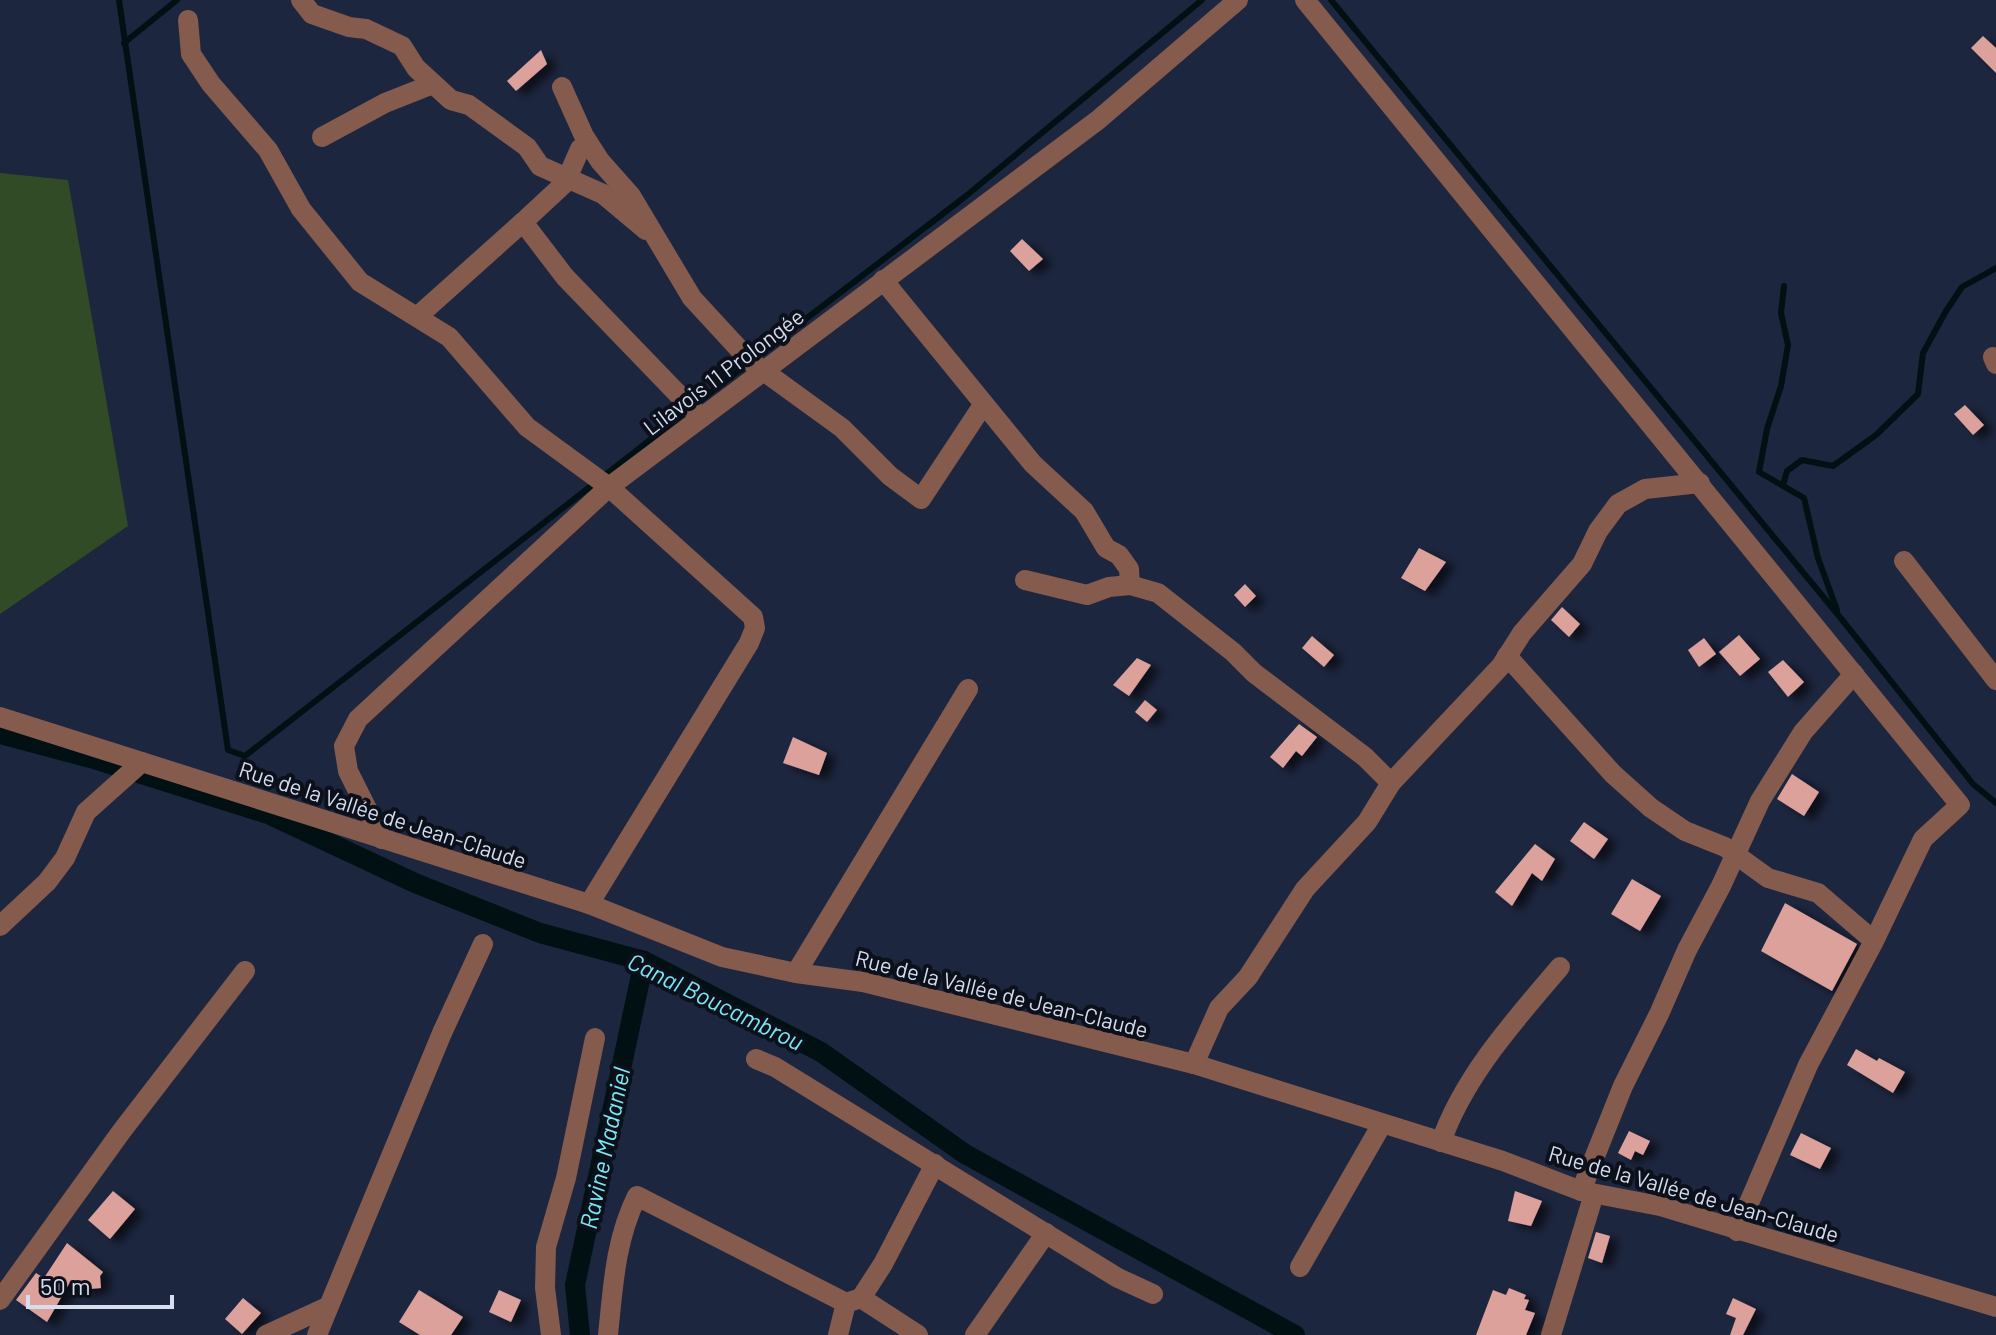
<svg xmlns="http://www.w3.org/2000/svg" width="1996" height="1335" font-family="Barlow,sans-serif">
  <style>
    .green { fill: #324b27 }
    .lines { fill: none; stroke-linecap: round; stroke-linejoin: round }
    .stream { stroke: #001013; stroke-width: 6 }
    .canal { stroke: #001013; stroke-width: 20 }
    .building { fill: #dca19b; filter: url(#shadow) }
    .minor { stroke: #845b4c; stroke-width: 20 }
    .labels { text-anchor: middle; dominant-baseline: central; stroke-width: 8; stroke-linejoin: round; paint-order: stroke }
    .street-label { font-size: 22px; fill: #d5ddee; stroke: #0b101b }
    .water-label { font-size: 24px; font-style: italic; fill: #7ce8f5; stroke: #0b101b }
  </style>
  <defs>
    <filter id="shadow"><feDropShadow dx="9" dy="5" stdDeviation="4" flood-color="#0009"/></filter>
  </defs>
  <rect width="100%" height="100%" fill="#1d263f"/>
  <polygon class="green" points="0,173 68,180 128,526 0,614"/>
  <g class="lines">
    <g class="stream">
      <polyline points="119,0 228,750 245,756 746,365"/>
      <polyline points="1331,0 1839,616 1973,784 1996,803"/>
      <polyline points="124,43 177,0"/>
      <polyline points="1784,286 1781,313 1788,345 1781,386 1767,429 1759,472 1804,498 1818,558 1837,610"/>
      <polyline points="755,358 966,196 1202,0"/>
      <polyline points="1783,485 1787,471 1802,460 1833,466 1876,435 1918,394 1923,353 1946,311 1962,287 1996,268"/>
    </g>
    <g class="canal">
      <polyline points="0,734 94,759 268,814 415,883 540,933 644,961 821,1052 965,1154 1295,1335"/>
      <polyline points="580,1335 575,1285 644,961"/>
    </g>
  </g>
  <g class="building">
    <polygon points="1983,36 1996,48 1996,73 1971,48"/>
    <polygon points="541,50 547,64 516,91 507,81"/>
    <polygon points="1022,239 1043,259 1029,271 1010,251"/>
    <polygon points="1965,405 1984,425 1973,435 1954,414"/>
    <polygon points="1419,548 1446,562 1425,591 1401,578"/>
    <polygon points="1245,584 1256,596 1245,607 1234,595"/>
    <polygon points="1562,607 1580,624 1569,637 1551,620"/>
    <polygon points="1739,635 1760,659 1740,676 1719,652"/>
    <polygon points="1312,636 1334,655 1324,667 1302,648"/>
    <polygon points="1704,638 1716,654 1699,667 1688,650"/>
    <polygon points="1137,658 1151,665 1129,696 1113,685"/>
    <polygon points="1783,660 1804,682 1788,697 1768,672"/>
    <polygon points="1145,700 1157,710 1147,722 1135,712"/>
    <polygon points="1299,724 1317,737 1302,756 1296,751 1283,768 1270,757"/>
    <polygon points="793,737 827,753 819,775 783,763"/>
    <polygon points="1792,774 1819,792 1804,816 1777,799"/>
    <polygon points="1584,822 1608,839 1594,859 1570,841"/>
    <polygon points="1535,844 1555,859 1542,881 1532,873 1512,906 1495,892"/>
    <polygon points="1632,879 1661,896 1640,931 1611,914"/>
    <polygon points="1785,903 1857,944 1832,991 1761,951"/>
    <polygon points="1856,1049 1877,1061 1879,1058 1905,1072 1893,1093 1847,1065"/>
    <polygon points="1629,1131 1650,1141 1643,1155 1635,1151 1631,1160 1618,1153"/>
    <polygon points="1801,1133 1831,1148 1820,1169 1790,1155"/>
    <polygon points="113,1191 135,1209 110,1239 88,1220"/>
    <polygon points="1515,1191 1542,1201 1531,1226 1508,1221"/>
    <polygon points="1596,1232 1610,1236 1602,1263 1588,1258"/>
    <polygon points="67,1243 103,1272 100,1276 101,1288 89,1289 86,1292 70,1282 47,1322 16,1300 36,1273 44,1278"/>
    <polygon points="1509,1288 1526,1295 1524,1299 1529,1300 1525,1310 1535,1313 1526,1335 1476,1335 1493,1290 1506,1295"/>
    <polygon points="419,1290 463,1317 451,1335 420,1335 399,1322"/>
    <polygon points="499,1290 521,1300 511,1322 489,1312"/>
    <polygon points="243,1298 261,1313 242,1334 225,1319"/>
    <polygon points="1733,1298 1756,1309 1743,1335 1730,1335 1736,1318 1726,1314"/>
  </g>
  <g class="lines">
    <g class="minor">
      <polyline points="301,0 312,14 349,27 366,29 402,46 416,68 451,100 469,105 527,147 540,166 603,194 646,230"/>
      <polyline points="1305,0 1960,805 1923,839 1874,941 1808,1065 1737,1231"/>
      <polyline points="188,20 191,54 211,84 268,150 301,209 360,282 449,337 527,427 609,487 753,617 755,628 749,643 589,904"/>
      <polyline points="562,87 584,136 600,161 631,196 692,298 751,362 842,428 890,476 921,499 983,405"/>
      <polyline points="322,137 385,103 433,84"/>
      <polyline points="589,145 580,149 565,183 523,222 565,277 701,418"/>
      <polyline points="883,280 1033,464 1084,511 1106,548 1119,555 1129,569 1130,585"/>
      <polyline points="418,316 523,222"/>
      <polyline points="1993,357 1996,364"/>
      <polyline points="1904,561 1996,680"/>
      <polyline points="1025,580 1087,595 1109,587 1130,585 1158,593 1233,652 1254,673 1365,757 1391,783"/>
      <polyline points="1507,656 1613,774 1651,808 1685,831 1725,847 1768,878 1818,893 1874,941"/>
      <polyline points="0,717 589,904 722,957 796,973 863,982 1194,1064 1503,1161 1581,1191 1660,1206 1996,1307"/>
      <polyline points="382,839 348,771 344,746 358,719 609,487 1098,120 1238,0"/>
      <polyline points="0,926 47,882 65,858 86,812 142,762"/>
      <polyline points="796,973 968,689"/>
      <polyline points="756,1059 775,1067 1118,1278 1153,1294"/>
      <polyline points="1194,1064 1219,1008 1248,977 1305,889 1367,822 1391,783 1501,666 1522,633 1582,564 1598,531 1618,504 1645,489 1700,483"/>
      <path d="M 1441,1142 C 1464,1076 1515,1020 1560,967"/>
      <polyline points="1581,1191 1623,1086 1659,1014 1687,950 1721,886 1760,801 1803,732 1854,674"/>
      <polyline points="1300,1267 1382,1124"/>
      <polyline points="861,1298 918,1335"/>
      <polyline points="0,1300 121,1132 245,971"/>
      <polyline points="266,1335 327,1307"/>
      <polyline points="317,1335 442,1033 483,944"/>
      <polyline points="551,1335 545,1288 546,1247 566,1178 595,1038"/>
      <path d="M 608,1335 C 613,1288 615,1240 637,1196 L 846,1303 L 861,1298 L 883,1264 L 935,1164"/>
      <polyline points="838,1335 846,1303"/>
      <polyline points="975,1335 1046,1233"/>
      <polyline points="1551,1335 1594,1194"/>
    </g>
  </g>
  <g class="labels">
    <g class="street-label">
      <text transform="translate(723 371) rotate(-37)">Lilavois 11 Prolongée</text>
      <text transform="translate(383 814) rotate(18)">Rue de la Vallée de Jean-Claude</text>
      <text transform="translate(1002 993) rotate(14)">Rue de la Vallée de Jean-Claude</text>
      <text transform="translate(1694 1193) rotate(16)">Rue de la Vallée de Jean-Claude</text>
    </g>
    <g class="water-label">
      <text transform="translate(716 1001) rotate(26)">Canal Boucambrou</text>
      <text transform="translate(604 1148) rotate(-78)">Ravine Madaniel</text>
    </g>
  </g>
  <path d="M28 1295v12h144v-12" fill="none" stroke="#d5ddee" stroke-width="4"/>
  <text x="40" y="1295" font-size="24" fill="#d5ddee" stroke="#0b101b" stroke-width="6" paint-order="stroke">50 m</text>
</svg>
